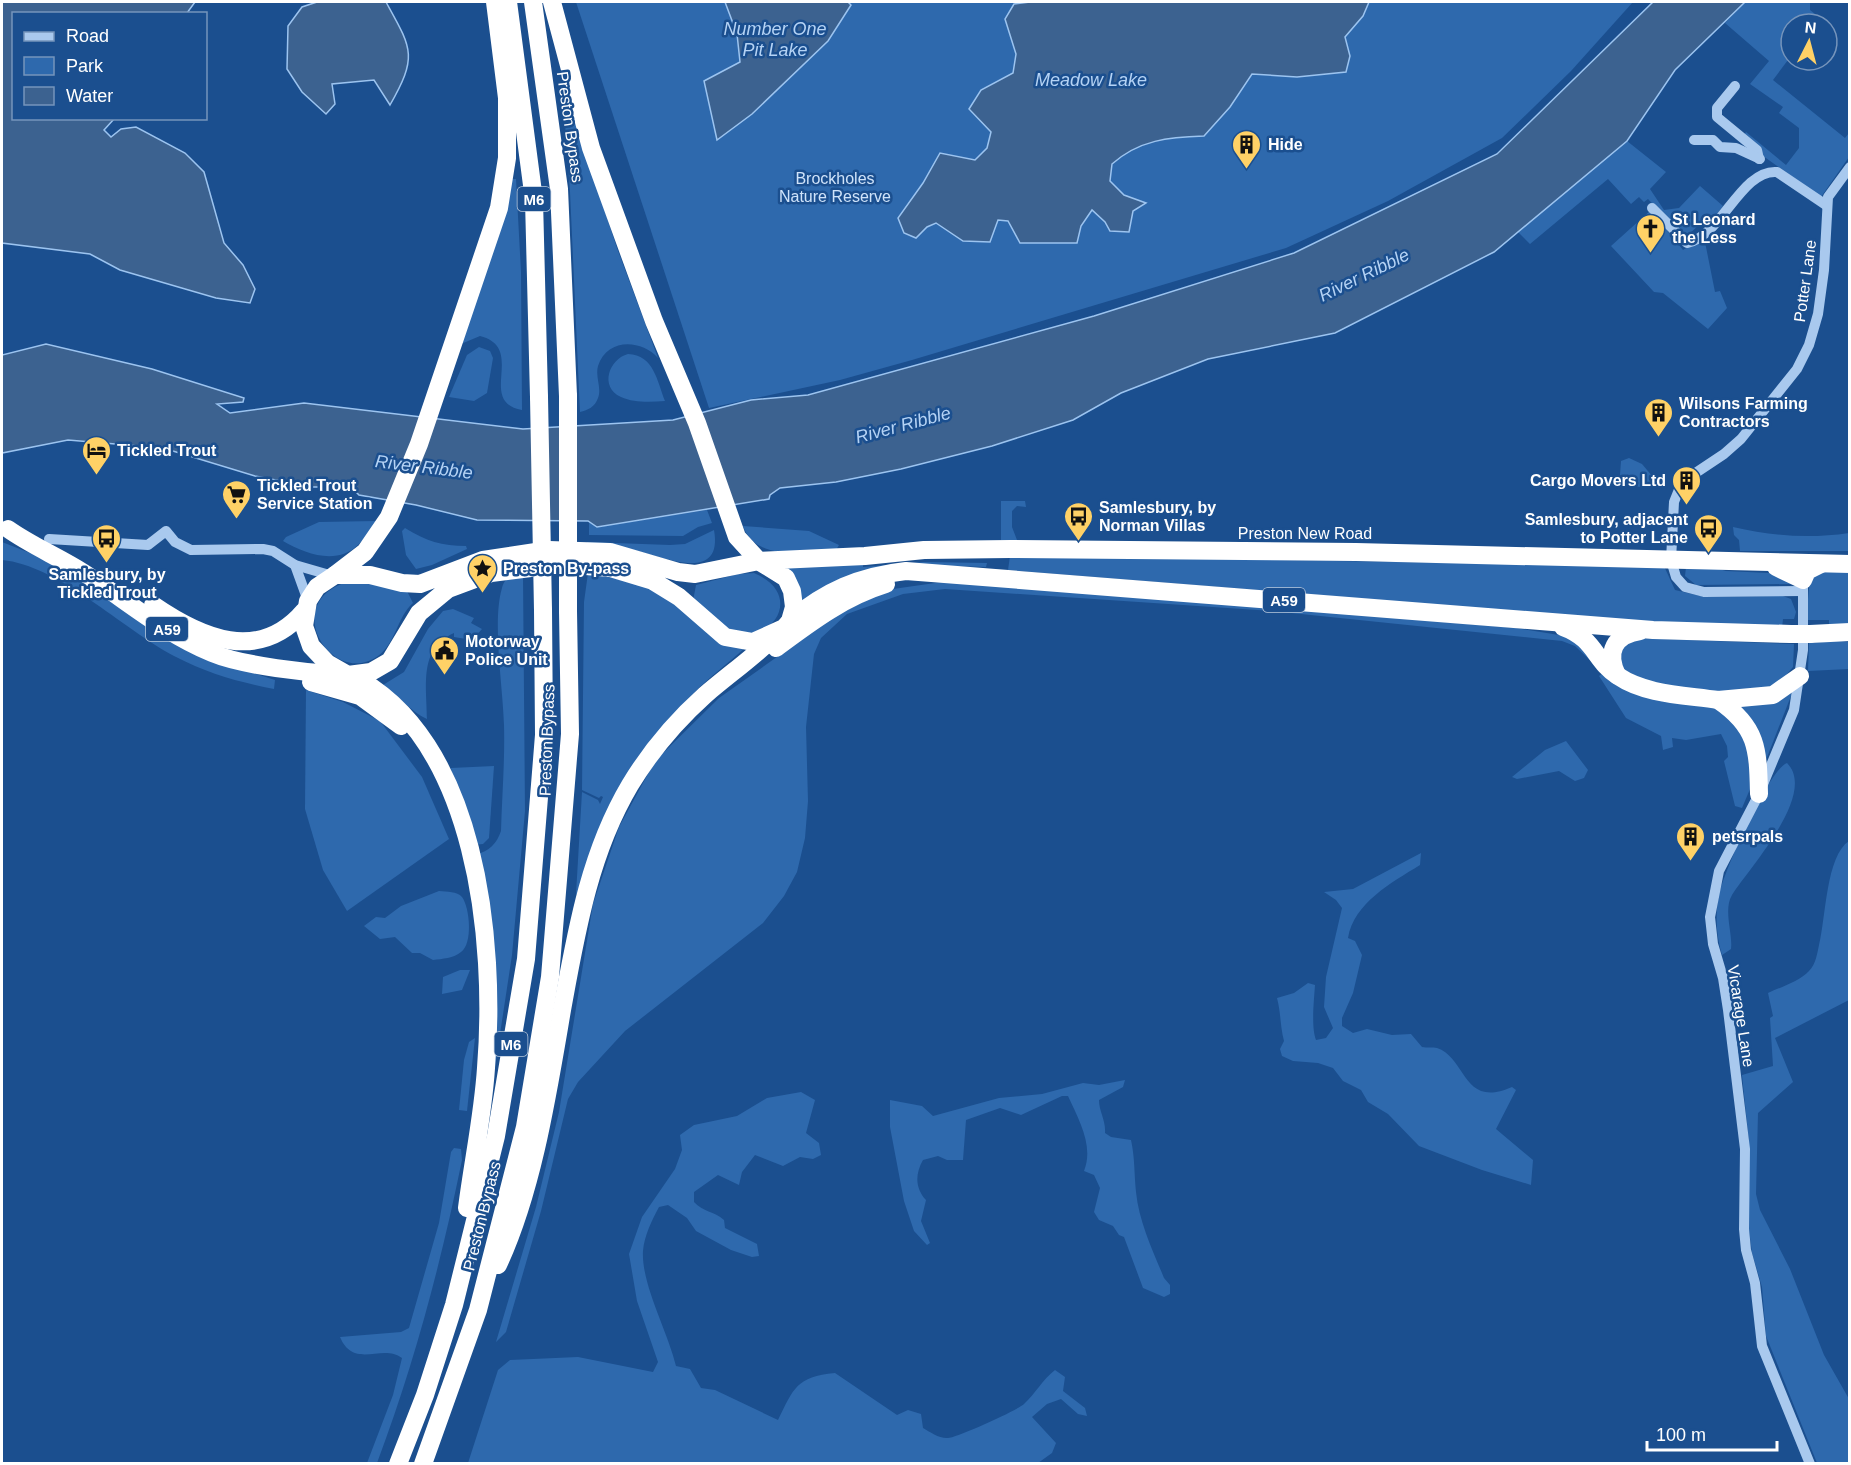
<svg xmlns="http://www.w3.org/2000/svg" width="1851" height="1465" font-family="Helvetica,sans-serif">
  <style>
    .green { fill: #2e69ad }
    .water { fill: #3c6290; stroke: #9cc4f0; stroke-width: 1.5 }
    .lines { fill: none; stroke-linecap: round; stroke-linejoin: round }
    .minor { stroke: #a9c9ee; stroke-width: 10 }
    .highway { stroke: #fff; stroke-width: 18 }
    .highway-bridge { stroke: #fff; stroke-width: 18 }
    .labels { text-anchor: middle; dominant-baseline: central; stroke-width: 5; stroke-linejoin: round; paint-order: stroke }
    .shield { fill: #1b4f8f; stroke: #bbcadd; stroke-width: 1.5 }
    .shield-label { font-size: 15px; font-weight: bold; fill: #fff }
    .street-label { font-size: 16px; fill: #fff; stroke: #1b4f8f }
    .poi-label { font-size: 16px; font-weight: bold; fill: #fff; stroke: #1b4f8f; text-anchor: start }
    .park-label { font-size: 16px; fill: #cfe3fa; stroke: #1b4f8f }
    .water-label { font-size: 18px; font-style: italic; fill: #b5d3f5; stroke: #1b4f8f }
  </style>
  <rect width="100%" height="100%" fill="#1b4f8f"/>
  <g class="green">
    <polygon points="576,2 1633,2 1571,71 1502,138 1388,201 1286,248 912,360 840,380 709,408"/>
    <polygon points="1745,2 1810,2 1810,10 1820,18 1816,24 1791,24 1791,56 1773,80 1845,138 1849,133 1849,157 1821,197 1763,156 1744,135 1746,132 1786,165 1799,148 1799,128 1779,113 1783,107 1750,84 1769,61 1725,23"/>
    <path d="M 562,82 L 617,248 L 658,358 C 641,339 607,338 598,366 C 595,377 602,388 598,398 C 595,407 588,410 580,412 L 570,192 Z"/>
    <polygon points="1627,141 1666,172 1650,189 1664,210 1679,208 1700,186 1723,206 1708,226 1702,222 1685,238 1648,199 1644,202 1639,197 1631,204 1608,179 1530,244 1518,232"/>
    <path d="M 510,179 L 516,179 L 521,272 L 522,410 C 476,402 527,348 480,336 L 461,344 Z"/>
    <polygon points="1651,210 1683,250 1704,237 1715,292 1720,291 1727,308 1708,329 1663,293 1654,292 1611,246"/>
    <polygon points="479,347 490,351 493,358 487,393 474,401 449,397 467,355"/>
    <path d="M 628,354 C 654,355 657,381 665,401 C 651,402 634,403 621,397 C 599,387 609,359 628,354 Z"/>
    <path d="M 1629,458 L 1642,464 L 1658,483 C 1648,491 1633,487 1624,480 L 1620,475 L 1621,461 Z"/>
    <polygon points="1001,501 1025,501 1026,507 1017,506 1012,511 1012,527 1017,540 1001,540"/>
    <polygon points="707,510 712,523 698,527 683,536 589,535 589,521 597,527"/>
    <path d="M 377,521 C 371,528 366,538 359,544 C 337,566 306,554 283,541 L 286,537 L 319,522 Z"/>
    <path d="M 743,526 L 809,531 L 839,545 L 836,550 C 805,552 756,562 743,526 Z"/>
    <path d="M 1733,527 C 1772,536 1809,539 1849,533 L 1849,551 L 1740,551 L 1739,540 L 1734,535 Z"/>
    <path d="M 405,528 C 426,541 442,546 466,546 L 467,549 L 432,565 L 416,569 L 406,555 L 402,531 Z"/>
    <path d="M 714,530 C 724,587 657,554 629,549 C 616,546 601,546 587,545 L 587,542 L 670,545 L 685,544 Z"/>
    <path d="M 2,542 L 48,560 L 218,662 L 275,680 L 274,689 C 235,681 209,674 174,656 C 123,629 58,565 2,560 Z"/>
    <polygon points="1010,556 1664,566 1675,590 1705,597 1783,596 1791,599 1796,612 1794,619 1783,619 1782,628 1726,628 1008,570"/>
    <polygon points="863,562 863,567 924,562 987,563 986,567 911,565 801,603 784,567"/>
    <polygon points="1708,566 1726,571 1788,574 1791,584 1696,585 1685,576 1686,567"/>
    <polygon points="1849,571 1849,626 1829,627 1829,620 1806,620 1810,578 1822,572"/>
    <path d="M 588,573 L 643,584 L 746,647 C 729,663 710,676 694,693 C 628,759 605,807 578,895 L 576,894 L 582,792 L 598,800 L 600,804 L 603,797 L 601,796 L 599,798 L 582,790 L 584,602 Z"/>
    <path d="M 754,573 C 807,595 770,649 730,629 C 717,623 704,610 693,601 L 696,585 L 738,574 Z"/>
    <path d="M 523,575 L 525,811 L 512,955 L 495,1067 L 476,854 C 489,852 497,843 501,831 C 502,796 505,760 504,725 C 503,688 492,621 502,588 C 505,576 513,576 523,575 Z"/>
    <path d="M 350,581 L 365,581 L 407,591 L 413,603 C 397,617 396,643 378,656 C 332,689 277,601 350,581 Z"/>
    <polygon points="949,581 1516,628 1577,638 1596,666 1575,646 1562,641 1272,611 945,589 903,594 847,614 821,638 814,654 806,727 808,801 805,838 797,872 784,896 763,923 625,1031 578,1082 568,1099 541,1211 506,1332 496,1342 536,1207 559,1112 593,904 619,827 655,761 719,698 832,618 886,590"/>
    <path d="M 453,609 L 474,618 L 471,623 L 482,629 L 472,640 L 454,637 L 454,633 C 418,649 427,686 427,719 C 411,712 398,695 383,685 L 404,672 L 428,629 L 443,611 Z"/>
    <polygon points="1635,638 1794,644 1793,667 1776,687 1732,694 1651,684 1621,668 1620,644"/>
    <polygon points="1837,641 1849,642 1849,669 1808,671 1809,643"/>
    <polygon points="1603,673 1726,706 1750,738 1753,782 1742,808 1735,806 1724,761 1728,757 1727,746 1721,734 1686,740 1672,738 1673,747 1663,750 1661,736 1626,718 1599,676"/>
    <polygon points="306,690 343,702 380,721 422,777 449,839 347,911 323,870 305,809"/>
    <polygon points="1791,690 1791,696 1764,765 1736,704"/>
    <polygon points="1566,741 1588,770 1584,778 1575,781 1559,771 1517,779 1512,777 1545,750"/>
    <path d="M 1787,763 C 1818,794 1749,868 1732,895 C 1723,910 1733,934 1731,949 L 1722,955 C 1716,935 1715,915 1719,895 C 1724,872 1768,770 1787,763 Z"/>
    <polygon points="494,766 489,838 483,844 473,845 454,787 451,768"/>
    <path d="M 1849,841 L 1849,1000 L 1775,1038 L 1793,1082 L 1758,1113 L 1756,1194 L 1760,1210 L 1790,1269 L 1824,1355 L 1849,1399 L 1849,1463 L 1817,1463 L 1766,1336 L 1762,1287 L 1752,1253 L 1748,1222 L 1749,1142 L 1742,1075 L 1773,1066 L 1770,1018 L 1773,1016 L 1768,993 C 1781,987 1800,981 1809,971 C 1816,964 1817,954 1819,945 C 1826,917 1826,856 1849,841 Z"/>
    <path d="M 1421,853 L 1420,865 C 1391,883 1354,903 1348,938 L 1355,941 L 1362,955 L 1353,993 L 1342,1018 L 1342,1026 L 1353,1033 L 1367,1029 L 1392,1035 L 1411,1034 L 1422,1047 C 1427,1048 1433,1047 1437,1048 C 1467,1058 1462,1109 1512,1087 L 1516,1090 L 1496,1129 L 1533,1160 L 1531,1185 L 1482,1170 L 1419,1146 L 1388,1114 L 1368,1102 L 1361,1090 L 1343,1081 L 1333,1068 L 1318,1063 L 1293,1061 L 1282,1056 L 1280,1049 L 1284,1041 C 1280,1026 1281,1013 1277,998 L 1294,993 L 1308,983 L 1315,985 C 1314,1001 1311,1027 1316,1040 L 1326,1038 L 1333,1028 L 1324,1007 L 1326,977 L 1342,908 L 1336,900 L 1324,892 L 1353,889 Z"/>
    <path d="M 439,891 C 447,892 457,891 462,897 C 470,908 473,944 461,952 C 454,958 442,959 433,960 L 420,953 L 412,953 L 395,937 L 380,939 L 364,926 L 376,917 L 385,918 L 401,906 Z"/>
    <polygon points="460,970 470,970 462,990 442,994 443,977"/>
    <polygon points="475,1038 467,1111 459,1110 464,1060 469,1042"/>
    <path d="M 1125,1080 L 1123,1087 L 1099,1100 C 1099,1112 1106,1120 1105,1133 L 1111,1137 L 1131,1140 C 1135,1158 1134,1174 1136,1192 C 1139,1222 1153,1251 1164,1278 L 1170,1285 L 1170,1294 L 1164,1297 L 1143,1288 L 1124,1237 L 1119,1235 L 1113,1226 L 1099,1220 L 1094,1212 L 1100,1188 L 1094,1175 L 1084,1171 C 1094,1146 1079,1120 1068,1096 L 1062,1096 L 1021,1115 L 1000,1108 L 966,1120 L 963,1160 L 947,1160 L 938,1156 L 923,1160 C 915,1174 915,1188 926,1200 L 921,1221 L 930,1243 L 927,1245 L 914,1231 L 904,1201 L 890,1127 L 890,1100 L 922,1106 L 933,1116 L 999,1098 L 1042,1094 L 1083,1083 L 1099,1085 Z"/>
    <path d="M 801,1092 L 815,1100 L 806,1133 L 819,1143 L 821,1155 L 813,1159 L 800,1157 L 783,1166 L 755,1155 L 742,1172 L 739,1185 L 718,1175 L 694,1192 L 694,1202 C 703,1212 714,1211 724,1220 L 725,1228 L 757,1244 L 759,1256 L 752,1257 L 731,1250 L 696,1231 L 687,1218 L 668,1205 L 659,1207 C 652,1220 644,1236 643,1251 C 641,1284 668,1332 676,1366 L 690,1369 L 701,1388 L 715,1390 L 778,1420 C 794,1388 796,1377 835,1373 L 897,1415 L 908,1410 L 921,1414 L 923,1428 C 930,1432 940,1439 948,1438 C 956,1438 1018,1410 1024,1404 C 1036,1393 1042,1380 1055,1370 L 1065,1377 L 1063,1391 L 1085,1408 L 1087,1416 L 1078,1414 L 1061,1399 L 1047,1404 L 1032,1417 L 1056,1443 L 1052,1453 L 1038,1463 L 468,1463 L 498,1370 L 510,1360 L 578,1357 L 653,1372 L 658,1362 L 637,1301 L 629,1254 L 642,1217 L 675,1169 L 682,1150 L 680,1135 L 694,1125 L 737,1116 L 767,1098 Z"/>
    <path d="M 454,1148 L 461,1149 L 462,1160 C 441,1263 414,1365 377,1463 L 367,1463 L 393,1395 L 402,1358 C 382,1343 354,1370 340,1337 L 401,1332 L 409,1328 L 439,1223 L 451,1152 Z"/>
  </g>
  <g class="water">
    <polygon points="2,2 195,2 187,13 14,14 14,118 114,119 104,130 111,137 121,129 136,127 185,153 204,172 224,243 243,265 255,289 250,303 216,298 120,270 90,254 2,243"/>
    <path d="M 317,2 L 386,2 C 412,49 418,56 390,105 L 374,80 L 332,84 L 335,104 L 326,114 L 302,92 L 287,69 L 288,26 L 302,7 Z"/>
    <polygon points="725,2 848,2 851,5 828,41 752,114 717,140 704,81 740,62 737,34"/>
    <path d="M 1030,2 L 1369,2 L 1363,16 L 1345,37 L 1350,56 L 1346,72 L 1297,77 L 1252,74 L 1230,107 L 1204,136 C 1169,137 1139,140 1112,164 L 1110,181 L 1124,195 L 1146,203 L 1133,211 L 1129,232 L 1110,231 L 1105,222 L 1092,210 L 1081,226 L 1077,243 L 1020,243 L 1008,221 L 998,220 L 990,242 L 963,241 L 936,223 L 927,227 L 916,238 L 904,233 L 898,218 L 923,183 L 940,153 L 975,160 L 987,148 L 991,132 L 969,109 L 981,90 L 1013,73 L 1016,54 L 1005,19 L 1014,4 Z"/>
    <polygon points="1653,2 1745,2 1675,70 1627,141 1494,252 1335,333 1208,359 1121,393 1073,420 992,446 901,469 836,482 780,488 770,495 769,499 597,527 588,521 477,520 416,505 359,495 351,487 312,487 255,476 163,448 68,440 2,453 2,355 46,344 152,369 244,398 243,402 217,404 230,413 304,403 523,429 673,420 751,400 808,395 1094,316 1294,253 1497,154"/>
  </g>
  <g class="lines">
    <g class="minor">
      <polyline points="1735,86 1717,108 1717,117 1757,150 1759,159"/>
      <polyline points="1694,140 1713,140 1720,147 1736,148 1760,159"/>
      <path d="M 1652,208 L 1687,243 C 1721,237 1741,169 1777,172 L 1826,205"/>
      <polyline points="49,539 148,545 166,531 175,542 191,550 263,549 273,551 295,565 333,576"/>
      <polyline points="295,565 308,601"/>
      <polyline points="1803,580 1803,650 1794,710 1759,794 1719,871 1710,917 1713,944 1723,978 1728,1010 1745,1149 1744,1229 1746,1250 1755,1283 1762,1346 1810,1464"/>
      <polyline points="1803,591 1704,592 1685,587 1676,577 1671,560 1674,502 1682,482 1724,454 1741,439 1797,369 1809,345 1818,314 1824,270 1828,197 1850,167"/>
    </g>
    <g class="highway">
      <polyline points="508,2 534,200 539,397"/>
      <polyline points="533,2 559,189 568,396"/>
      <polyline points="552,2 591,148 654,321 697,423 737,537 759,561"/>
      <path d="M 8,529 C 32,546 59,557 84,573 C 126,600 165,634 212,653 C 243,666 309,673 343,675"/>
      <polyline points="760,562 786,578 792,591 794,607 790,621 784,628 753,642 725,637 679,597 653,581 610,568 562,564 491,573 448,589 419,613 390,661 371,672 348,675 327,663 311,646 304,626 308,601 317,587 335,575 370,575 402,583 420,584 483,560 549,550 610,552 678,572 695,574 759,561 865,556 924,550 1010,549 1356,552 1850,564"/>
      <polyline points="1776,567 1803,580 1807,571 1821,564"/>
      <polyline points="335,575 365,552 389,517 419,444 499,208 507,158 507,98 495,2"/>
      <path d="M 153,605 C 201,638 259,664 304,611"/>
      <path d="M 790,621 C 825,591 860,576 906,571 L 1653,630 L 1791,634"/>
      <path d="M 1563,627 C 1596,639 1594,661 1618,676 C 1646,695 1686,695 1718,700 C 1758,727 1758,750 1759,794"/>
      <polyline points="1810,634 1850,632"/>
      <path d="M 776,648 C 811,622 844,597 886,584"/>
      <path d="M 351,675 C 478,738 496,943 486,1068 C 483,1115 473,1161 467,1208"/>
      <path d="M 1617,675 C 1606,652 1614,635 1640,631"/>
      <polyline points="311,682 360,696 401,726"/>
      <polyline points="1718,700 1773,695 1800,676"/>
      <path d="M 498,1265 C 533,1190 548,1092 562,1010 C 576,933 589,854 630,785 C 650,752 676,721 705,695 C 727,676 751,659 772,639"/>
      <polyline points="398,1464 425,1395 454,1305 496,1136 526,959 544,735 543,610"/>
      <polyline points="423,1464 478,1310 525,1127 550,977 570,734 568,611"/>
    </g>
    <g class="highway-bridge">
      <polyline points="568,396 568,611"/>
      <polyline points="539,397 543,610"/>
      <polyline points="1791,634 1810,634"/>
    </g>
  </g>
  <defs>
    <symbol id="building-pin" viewBox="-11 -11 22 30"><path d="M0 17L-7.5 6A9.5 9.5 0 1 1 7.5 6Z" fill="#ffd166" stroke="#1b4f8f"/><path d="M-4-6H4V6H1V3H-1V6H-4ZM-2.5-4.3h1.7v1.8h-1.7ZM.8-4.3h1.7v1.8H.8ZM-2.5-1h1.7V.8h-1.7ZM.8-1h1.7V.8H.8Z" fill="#111"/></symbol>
    <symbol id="church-pin" viewBox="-11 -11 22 30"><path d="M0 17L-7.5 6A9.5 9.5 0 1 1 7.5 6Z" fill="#ffd166" stroke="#1b4f8f"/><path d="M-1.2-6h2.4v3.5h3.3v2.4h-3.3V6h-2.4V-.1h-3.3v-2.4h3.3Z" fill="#111"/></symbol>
    <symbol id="hotel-pin" viewBox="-11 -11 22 30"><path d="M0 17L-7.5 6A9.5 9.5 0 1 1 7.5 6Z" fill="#ffd166" stroke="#1b4f8f"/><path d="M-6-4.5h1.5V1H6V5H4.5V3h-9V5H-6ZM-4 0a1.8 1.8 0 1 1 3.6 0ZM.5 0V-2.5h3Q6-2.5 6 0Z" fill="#111"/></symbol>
    <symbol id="supermarket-pin" viewBox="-11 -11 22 30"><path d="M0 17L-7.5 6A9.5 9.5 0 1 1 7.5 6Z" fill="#ffd166" stroke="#1b4f8f"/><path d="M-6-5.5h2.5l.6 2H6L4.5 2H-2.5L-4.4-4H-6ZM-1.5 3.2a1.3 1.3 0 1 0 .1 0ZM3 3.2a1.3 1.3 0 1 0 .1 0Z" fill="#111"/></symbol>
    <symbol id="bus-pin" viewBox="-11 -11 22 30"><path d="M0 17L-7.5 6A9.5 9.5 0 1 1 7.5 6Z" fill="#ffd166" stroke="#1b4f8f"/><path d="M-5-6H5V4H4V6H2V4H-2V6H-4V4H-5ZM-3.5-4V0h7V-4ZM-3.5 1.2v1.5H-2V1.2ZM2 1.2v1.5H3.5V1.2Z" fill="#111"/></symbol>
    <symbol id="sight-pin" viewBox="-11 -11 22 30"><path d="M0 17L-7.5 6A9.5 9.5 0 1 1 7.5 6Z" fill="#ffd166" stroke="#1b4f8f"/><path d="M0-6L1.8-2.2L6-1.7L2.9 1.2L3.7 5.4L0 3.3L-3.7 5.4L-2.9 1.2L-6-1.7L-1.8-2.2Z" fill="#111"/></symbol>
    <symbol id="civic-pin" viewBox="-11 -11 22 30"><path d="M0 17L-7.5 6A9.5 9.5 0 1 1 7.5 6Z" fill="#ffd166" stroke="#1b4f8f"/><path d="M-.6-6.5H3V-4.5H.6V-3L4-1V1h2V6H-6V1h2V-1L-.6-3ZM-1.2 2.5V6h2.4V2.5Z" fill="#111"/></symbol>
  </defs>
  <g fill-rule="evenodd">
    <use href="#building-pin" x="1230" y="128" width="33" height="45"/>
    <use href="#church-pin" x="1634" y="212" width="33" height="45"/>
    <use href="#building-pin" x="1642" y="396" width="33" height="45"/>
    <use href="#hotel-pin" x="80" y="434" width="33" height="45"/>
    <use href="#building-pin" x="1670" y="464" width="33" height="45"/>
    <use href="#supermarket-pin" x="220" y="478" width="33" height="45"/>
    <use href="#bus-pin" x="1062" y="500" width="33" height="45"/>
    <use href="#bus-pin" x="1692" y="512" width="33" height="45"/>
    <use href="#bus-pin" x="90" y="522" width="33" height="45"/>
    <use href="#sight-pin" x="466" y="552" width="33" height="45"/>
    <use href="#civic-pin" x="428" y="634" width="33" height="45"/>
    <use href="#building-pin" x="1674" y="820" width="33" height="45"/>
  </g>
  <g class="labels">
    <g class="shield">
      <rect x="517.5" y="187" width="33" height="24" rx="4.5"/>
      <rect x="1263" y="588" width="42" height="24" rx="4.5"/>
      <rect x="146" y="617" width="42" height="24" rx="4.5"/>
      <rect x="494.5" y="1032" width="33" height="24" rx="4.5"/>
    </g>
    <g class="shield-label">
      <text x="534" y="199">M6</text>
      <text x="1284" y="600">A59</text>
      <text x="167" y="629">A59</text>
      <text x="511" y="1044">M6</text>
    </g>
    <g class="street-label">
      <text transform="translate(570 127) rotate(82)">Preston Bypass</text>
      <text transform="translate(1805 281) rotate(-82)">Potter Lane</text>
      <text x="1305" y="533">Preston New Road</text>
      <text transform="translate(547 740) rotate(-88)">Preston Bypass</text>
      <text transform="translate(1741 1016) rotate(81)">Vicarage Lane</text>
      <text transform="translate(482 1216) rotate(-76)">Preston Bypass</text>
    </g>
    <g class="poi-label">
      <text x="1268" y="144">Hide</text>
      <text x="1672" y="219">St Leonard<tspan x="1672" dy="18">the Less</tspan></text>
      <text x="1679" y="403">Wilsons Farming<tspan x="1679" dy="18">Contractors</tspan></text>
      <text x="117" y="450">Tickled Trout</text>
      <text x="1666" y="480" text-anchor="end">Cargo Movers Ltd</text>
      <text x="257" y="485">Tickled Trout<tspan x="257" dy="18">Service Station</tspan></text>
      <text x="1099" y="507">Samlesbury, by<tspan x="1099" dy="18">Norman Villas</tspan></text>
      <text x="1688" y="519" text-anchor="end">Samlesbury, adjacent<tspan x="1688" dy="18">to Potter Lane</tspan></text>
      <text x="503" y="568">Preston By-pass</text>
      <text x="107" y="574" text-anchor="middle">Samlesbury, by<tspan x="107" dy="18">Tickled Trout</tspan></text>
      <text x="465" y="641">Motorway<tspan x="465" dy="18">Police Unit</tspan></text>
      <text x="1712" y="836">petsrpals</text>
    </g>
    <g class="park-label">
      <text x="835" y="178">Brockholes<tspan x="835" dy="18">Nature Reserve</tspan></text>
    </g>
    <g class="water-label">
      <text x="775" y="29">Number One<tspan x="775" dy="21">Pit Lake</tspan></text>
      <text x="1091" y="80">Meadow Lake</text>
      <text transform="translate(1364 275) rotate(-26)">River Ribble</text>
      <text transform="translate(903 425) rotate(-15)">River Ribble</text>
      <text transform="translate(424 467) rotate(7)">River Ribble</text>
    </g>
  </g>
  <rect width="1851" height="1465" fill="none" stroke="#ffffff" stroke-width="6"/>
  <rect x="12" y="12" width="195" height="108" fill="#1b4f8f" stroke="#7695bc" stroke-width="1.5"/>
  <rect x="24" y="32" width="30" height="9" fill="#a9c9ee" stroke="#7695bc" stroke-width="1.5"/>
  <text x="66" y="42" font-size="18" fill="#ffffff">Road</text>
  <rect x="24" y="57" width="30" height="18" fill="#2e69ad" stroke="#7695bc" stroke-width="1.5"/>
  <text x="66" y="72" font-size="18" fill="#ffffff">Park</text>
  <rect x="24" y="87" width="30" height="18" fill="#3c6290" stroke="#7695bc" stroke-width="1.5"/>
  <text x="66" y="102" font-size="18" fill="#ffffff">Water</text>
  <g transform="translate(1809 42) rotate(6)"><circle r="28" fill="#1b4f8f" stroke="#7695bc" stroke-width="1.5"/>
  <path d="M0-4.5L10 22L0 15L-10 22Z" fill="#ffd166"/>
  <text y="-9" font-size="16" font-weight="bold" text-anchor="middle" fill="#ffffff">N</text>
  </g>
  <path d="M1647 1441v9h130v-9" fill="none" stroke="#ffffff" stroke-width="3"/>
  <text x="1656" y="1441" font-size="18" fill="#ffffff" stroke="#1b4f8f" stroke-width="4.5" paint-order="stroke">100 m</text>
</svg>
